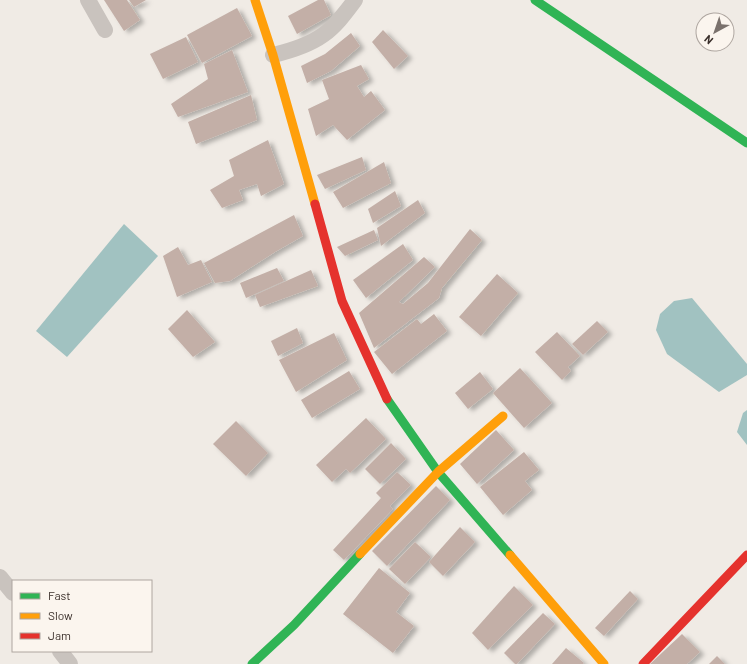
<svg xmlns="http://www.w3.org/2000/svg" width="747" height="664" font-family="Barlow,sans-serif">
  <style>
    .water { fill: #a1c2c1 }
    .building { fill: #c3afa7; filter: url(#shadow) }
    .lines { fill: none; stroke-linecap: round; stroke-linejoin: round }
    .street { stroke: #c9c3be; stroke-width: 16 }
    .fast { stroke: #30b455; stroke-width: 9 }
    .slow { stroke: #ff9f0a; stroke-width: 9 }
    .jam { stroke: #e5322d; stroke-width: 9 }
  </style>
  <defs>
    <filter id="shadow"><feDropShadow dx="4.5" dy="2.5" stdDeviation="2" flood-color="#0004"/></filter>
  </defs>
  <rect width="100%" height="100%" fill="#f0ebe5"/>
  <g class="water">
    <polygon points="124,224 158,256 67,357 36,331"/>
    <polygon points="692,298 747,364 747,375 719,392 667,354 656,330 660,314 674,301"/>
    <polygon points="747,410 747,445 737,432 743,413"/>
  </g>
  <g class="building">
    <polygon points="104,0 127,0 140,20 124,31"/>
    <polygon points="129,0 146,0 134,7"/>
    <polygon points="318,0 324,0 331,15 297,34 288,16"/>
    <polygon points="237,8 252,36 202,63 187,35"/>
    <polygon points="383,30 408,56 394,69 372,42"/>
    <polygon points="351,33 360,46 331,71 307,83 301,66 325,54"/>
    <polygon points="186,37 198,62 163,79 150,54"/>
    <polygon points="232,50 248,92 178,117 171,104 208,79 204,64"/>
    <polygon points="361,65 369,79 357,86 364,97 371,91 385,110 347,140 333,125 316,136 308,109 329,99 322,80"/>
    <polygon points="251,95 257,120 196,144 188,122"/>
    <polygon points="268,140 284,184 261,196 257,184 239,190 243,200 222,208 210,190 234,176 229,160"/>
    <polygon points="362,157 366,170 325,189 317,175"/>
    <polygon points="384,162 391,183 343,208 333,192"/>
    <polygon points="395,191 401,206 373,223 368,209"/>
    <polygon points="418,200 425,213 381,246 377,228"/>
    <polygon points="294,215 303,236 275,252 230,281 215,283 204,263"/>
    <polygon points="470,229 482,240 442,288 439,298 374,348 359,313 424,257 435,267 399,302 403,304 428,283"/>
    <polygon points="374,230 378,240 345,256 337,247"/>
    <polygon points="403,244 413,260 366,298 353,280"/>
    <polygon points="178,247 188,265 201,260 212,282 177,297 163,256"/>
    <polygon points="277,268 284,281 246,298 240,283"/>
    <polygon points="311,270 318,286 260,307 255,295"/>
    <polygon points="497,274 518,293 481,336 459,317"/>
    <polygon points="187,310 215,342 193,357 168,329"/>
    <polygon points="434,314 447,331 392,374 374,352 417,319 421,324"/>
    <polygon points="597,321 608,332 583,355 572,344"/>
    <polygon points="297,328 303,343 278,356 271,341"/>
    <polygon points="557,332 580,356 568,367 571,371 562,380 535,352"/>
    <polygon points="334,333 347,360 296,392 279,360"/>
    <polygon points="520,368 552,403 524,428 493,393"/>
    <polygon points="349,371 360,389 312,418 301,400"/>
    <polygon points="480,372 493,389 468,409 455,393"/>
    <polygon points="366,418 386,439 350,473 346,469 332,482 316,465"/>
    <polygon points="236,421 268,453 246,476 213,444"/>
    <polygon points="496,430 514,450 477,484 460,464"/>
    <polygon points="391,443 406,459 380,484 365,469"/>
    <polygon points="524,452 539,470 525,481 532,490 503,515 480,487"/>
    <polygon points="397,472 411,485 390,506 393,509 344,560 333,550 381,498 376,493"/>
    <polygon points="436,486 450,500 387,566 372,551"/>
    <polygon points="460,527 475,542 443,576 429,562"/>
    <polygon points="415,542 431,557 405,584 389,569"/>
    <polygon points="379,568 410,593 396,612 414,626 393,653 343,614"/>
    <polygon points="514,586 533,605 488,650 472,633"/>
    <polygon points="630,591 638,599 604,636 595,628"/>
    <polygon points="543,613 555,624 517,664 515,664 504,653"/>
    <polygon points="682,634 700,652 687,664 650,664"/>
    <polygon points="566,648 584,663 583,664 552,664"/>
    <polygon points="717,656 725,664 709,664"/>
  </g>
  <g class="lines">
    <g class="street">
      <polyline points="88,0 105,30"/>
      <path d="M 273,55 C 290,51 309,45 323,35 C 336,26 346,12 355,0"/>
      <polyline points="0,577 13,593"/>
      <polyline points="60,651 70,664"/>
    </g>
    <g class="fast">
      <polyline points="535,0 747,143"/>
      <polyline points="387,399 438,472 510,555"/>
      <polyline points="252,664 294,625 360,554"/>
    </g>
    <g class="slow">
      <polyline points="255,0 273,55 315,204"/>
      <polyline points="360,554 438,472 503,416"/>
      <polyline points="510,555 604,664"/>
    </g>
    <g class="jam">
      <polyline points="315,204 342,301 387,399"/>
      <polyline points="643,664 747,555"/>
    </g>
  </g>
  <rect x="12" y="580" width="140" height="72" fill="#fbf5ee" stroke="#aea6a0"/>
  <rect x="20" y="593" width="20" height="6" fill="#30b455" stroke="#aea6a0"/>
  <text x="48" y="600" font-size="12" fill="#3b302b">Fast</text>
  <rect x="20" y="613" width="20" height="6" fill="#ff9f0a" stroke="#aea6a0"/>
  <text x="48" y="620" font-size="12" fill="#3b302b">Slow</text>
  <rect x="20" y="633" width="20" height="6" fill="#e5322d" stroke="#aea6a0"/>
  <text x="48" y="640" font-size="12" fill="#3b302b">Jam</text>
  <g transform="translate(715 32) rotate(220)"><circle r="19" fill="#fbf5ee" stroke="#aea6a0"/>
  <path d="M0-3L7 15L0 10L-7 15Z" fill="#7a716c"/>
  <text y="-6" font-size="11" font-weight="bold" text-anchor="middle" fill="#3b302b">N</text>
  </g>
</svg>
